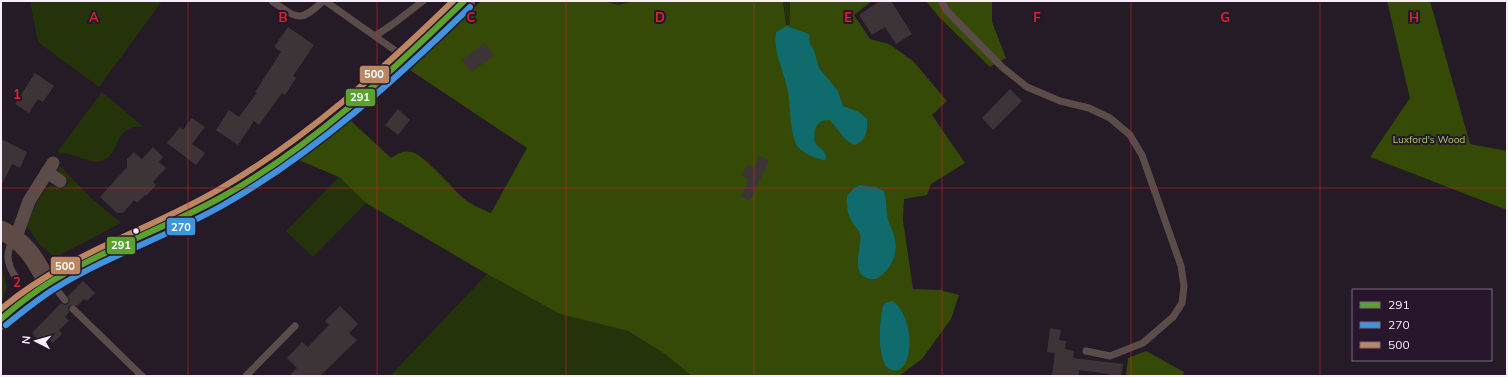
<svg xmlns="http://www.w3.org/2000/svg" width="1508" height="377" font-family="Mulish,sans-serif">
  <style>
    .green { fill: #25330b }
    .forest { fill: #344a06 }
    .water { fill: #0f6b6c }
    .building { fill: #3c3436 }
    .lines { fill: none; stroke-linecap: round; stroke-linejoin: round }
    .lane { stroke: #5c4c49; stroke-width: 7 }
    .street { stroke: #5c4c49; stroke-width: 13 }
    .secondary { stroke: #5f4b46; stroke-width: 19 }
    .highway { stroke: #705650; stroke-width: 22 }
    .bus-1-casing { stroke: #27162c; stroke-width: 9 }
    .bus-2-casing { stroke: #27162c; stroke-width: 9 }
    .bus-3-casing { stroke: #27162c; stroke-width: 9 }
    .bus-1 { stroke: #58a22d; stroke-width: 6 }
    .bus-2 { stroke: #4094de; stroke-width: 6 }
    .bus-3 { stroke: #bb8660; stroke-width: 6 }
    .grid { fill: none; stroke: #d62828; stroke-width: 1; stroke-opacity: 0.55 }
    .bus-dot { fill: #f9edfd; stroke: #27162c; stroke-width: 1.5 }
    .labels { text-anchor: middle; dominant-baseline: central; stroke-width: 4; stroke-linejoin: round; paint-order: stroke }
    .park-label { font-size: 10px; fill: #a5cf6d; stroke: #27162c }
    .grid-label { font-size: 13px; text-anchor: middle; font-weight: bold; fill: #d62828; stroke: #27162c; stroke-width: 4; stroke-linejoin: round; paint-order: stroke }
    .line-badge { stroke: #27162c; stroke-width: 1.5 }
    .badge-label { font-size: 11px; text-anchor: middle; font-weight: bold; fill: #fff }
  </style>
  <rect width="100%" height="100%" fill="#241b27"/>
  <g class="green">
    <polygon points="30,1 162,1 99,87 38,42"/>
    <polygon points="604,1 635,1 617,5"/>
    <polygon points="783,1 790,1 790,25 787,25"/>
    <path d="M 102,92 L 144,127 C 113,124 121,152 104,160 C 91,167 74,151 59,154 L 58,151 Z"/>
    <path d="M 60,166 L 92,199 L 121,223 L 60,255 L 52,255 L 39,244 L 27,226 C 33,212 38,193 52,185 L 62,190 L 69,182 L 57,170 Z"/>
    <polygon points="339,177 366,203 313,257 286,231"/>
    <path d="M 1,263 C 3,278 12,287 1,301 Z"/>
    <polygon points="487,274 560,314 628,331 665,354 692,376 390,376"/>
  </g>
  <g class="forest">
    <path d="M 481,1 L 604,1 L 618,5 L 635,1 L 783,1 L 786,25 L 790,25 L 790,1 L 872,1 L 854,15 L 870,39 L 889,44 L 913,61 L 947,101 L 932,115 L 965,163 L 931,184 L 927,195 L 904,199 L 903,220 L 913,289 L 940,290 L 959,295 L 951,319 L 922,359 L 899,376 L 692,376 L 665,354 L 628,331 L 560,314 L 487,274 L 366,203 L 339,177 L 294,158 L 349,119 L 391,158 C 397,154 403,150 411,152 C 424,154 451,187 462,197 C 470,204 481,209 491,213 L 527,148 L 410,70 Z"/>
    <polygon points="926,1 992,1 992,22 1006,58 990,67 939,17"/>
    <polygon points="1387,1 1430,1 1470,144 1507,151 1507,210 1370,157 1410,98"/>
    <polygon points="1146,351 1184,372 1183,376 1126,376 1128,358"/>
  </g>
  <g class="water">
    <path d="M 787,26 L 809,34 L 810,44 L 814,50 L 819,68 L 838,91 L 843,106 L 859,112 L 867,119 C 868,130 866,142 854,145 L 845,139 L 830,120 C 815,119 813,132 815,143 L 825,153 L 826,157 L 825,160 C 816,159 800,152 796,144 C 789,127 791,109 788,92 C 784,70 773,54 776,32 Z"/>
    <path d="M 859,185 L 875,187 L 884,191 C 887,200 886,210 888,219 C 890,226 894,233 895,240 C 898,256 890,271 876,279 C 846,280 863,247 860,234 C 859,230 857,229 855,226 C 848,217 846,207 847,196 L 854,188 Z"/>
    <path d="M 892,301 C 910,310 917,359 899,370 C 873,377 880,316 883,306 L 885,303 Z"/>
  </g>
  <g class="building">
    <polygon points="880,1 891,1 912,34 896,44 885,27 872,35 859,15"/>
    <polygon points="288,27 314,45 293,76 296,78 285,95 282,93 259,125 254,121 238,145 216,130 229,110 239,117 257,93 255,92 281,52 274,47"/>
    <polygon points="485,43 494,56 471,72 462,60"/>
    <polygon points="35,73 54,86 43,102 38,99 29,113 15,104"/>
    <polygon points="1010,89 1022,101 993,130 982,118"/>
    <polygon points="398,109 410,120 398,135 385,125"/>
    <polygon points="192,118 205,127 192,144 205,153 196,165 167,143 180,127 183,130"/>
    <polygon points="1,139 27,152 20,168 12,164 1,186"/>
    <polygon points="153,147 163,157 159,162 166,168 153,182 156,185 146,196 145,195 137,203 134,200 123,213 117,213 100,197 127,167 127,159 134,152 142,159"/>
    <polygon points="760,156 769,161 750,201 741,196 749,179 742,176 747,165 754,168"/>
    <polygon points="83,281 95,293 87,301 84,299 77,306 70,305 68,308 69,312 65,317 69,321 59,330 62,334 53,343 49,339 43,345 32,333 61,303 65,305 68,304 70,300 68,296"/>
    <polygon points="340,306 358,324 349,333 357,340 320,376 289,376 297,368 287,358 302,342 308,347 329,325 325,321"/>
    <polygon points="1050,328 1061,330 1059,340 1066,341 1065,349 1074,351 1073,358 1123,364 1121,376 1108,376 1109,374 1079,370 1079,376 1052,376 1055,353 1047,352"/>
  </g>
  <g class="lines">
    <g class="lane">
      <path d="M 272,1 C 297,18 299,24 323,1"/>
      <polyline points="325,1 403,56"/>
      <polyline points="941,1 947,11 1002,67 1027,87 1060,101 1089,108 1110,118 1130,135 1142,155 1181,266 1184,286 1182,303 1173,317 1143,343 1110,356 1086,351"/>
      <polyline points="375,36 393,24 423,1"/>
      <path d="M 14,239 C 4,253 7,266 17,279"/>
      <polyline points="51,283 65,300"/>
      <polyline points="73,309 142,376"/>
      <polyline points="246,376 295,326"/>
    </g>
    <g class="street">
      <polyline points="47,172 60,181"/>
      <polyline points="16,237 29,201 53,163"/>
    </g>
    <path class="secondary" d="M 1,230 C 25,242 35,258 47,282"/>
    <path class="highway" d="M 1,319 C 63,261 147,239 220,198 C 313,147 389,75 464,1"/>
    <defs>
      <path id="bus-1" d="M 1,319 C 17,305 34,292 52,281 C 105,249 165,228 220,198 C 312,147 389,74 464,1"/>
      <path id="bus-2" d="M 6,325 C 22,312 37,300 54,289 C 108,255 170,236 225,204 C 317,151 394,81 470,7"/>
      <path id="bus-3" d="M 1,309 C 68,253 145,232 218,190 C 306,139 380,72 453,1"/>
    </defs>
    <use href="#bus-1" class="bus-1-casing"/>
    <use href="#bus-2" class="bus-2-casing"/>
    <use href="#bus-3" class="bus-3-casing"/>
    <use href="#bus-1" class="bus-1"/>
    <use href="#bus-2" class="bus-2"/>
    <use href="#bus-3" class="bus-3"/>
  </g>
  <path class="grid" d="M 188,1 L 188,376M 377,1 L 377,376M 566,1 L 566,376M 754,1 L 754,376M 942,1 L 942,376M 1131,1 L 1131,376M 1320,1 L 1320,376M 1,188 L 1507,188"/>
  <circle class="bus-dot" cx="136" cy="231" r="3.5"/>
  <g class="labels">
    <g class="park-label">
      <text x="1429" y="139">Luxford's Wood</text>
    </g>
  </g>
  <g class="grid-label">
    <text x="94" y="22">A</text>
    <text x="283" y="22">B</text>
    <text x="471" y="22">C</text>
    <text x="660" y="22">D</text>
    <text x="848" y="22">E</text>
    <text x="1037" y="22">F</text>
    <text x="1225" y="22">G</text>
    <text x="1414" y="22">H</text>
    <text x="17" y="99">1</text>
    <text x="17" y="287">2</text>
  </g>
  <g class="line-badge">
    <rect x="359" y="65" width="31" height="19" rx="4" fill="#bb8660"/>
    <rect x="345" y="88" width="31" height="19" rx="4" fill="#58a22d"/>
    <rect x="166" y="217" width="30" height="19" rx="4" fill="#4094de"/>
    <rect x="106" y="236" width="30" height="19" rx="4" fill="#58a22d"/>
    <rect x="50" y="256" width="31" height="19" rx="4" fill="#bb8660"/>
  </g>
  <g class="badge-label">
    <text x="374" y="78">500</text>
    <text x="360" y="101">291</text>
    <text x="181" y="231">270</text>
    <text x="121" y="249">291</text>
    <text x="65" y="270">500</text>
  </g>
  <rect width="1508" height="377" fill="none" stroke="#f9edfd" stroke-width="4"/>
  <rect x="1352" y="289" width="140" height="72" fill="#27162c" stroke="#7b6c80"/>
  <rect x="1360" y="302" width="20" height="6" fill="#58a22d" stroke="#7b6c80"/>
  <text x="1388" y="309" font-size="12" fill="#f9edfd">291</text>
  <rect x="1360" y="322" width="20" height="6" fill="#4094de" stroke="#7b6c80"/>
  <text x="1388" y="329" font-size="12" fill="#f9edfd">270</text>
  <rect x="1360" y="342" width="20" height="6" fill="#bb8660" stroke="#7b6c80"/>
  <text x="1388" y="349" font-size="12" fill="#f9edfd">500</text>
  <g transform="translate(36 341) rotate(276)" stroke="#27162c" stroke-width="3" paint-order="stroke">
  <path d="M0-3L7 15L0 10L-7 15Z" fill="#f9edfd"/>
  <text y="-6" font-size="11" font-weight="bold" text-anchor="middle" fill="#f9edfd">N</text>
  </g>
</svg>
